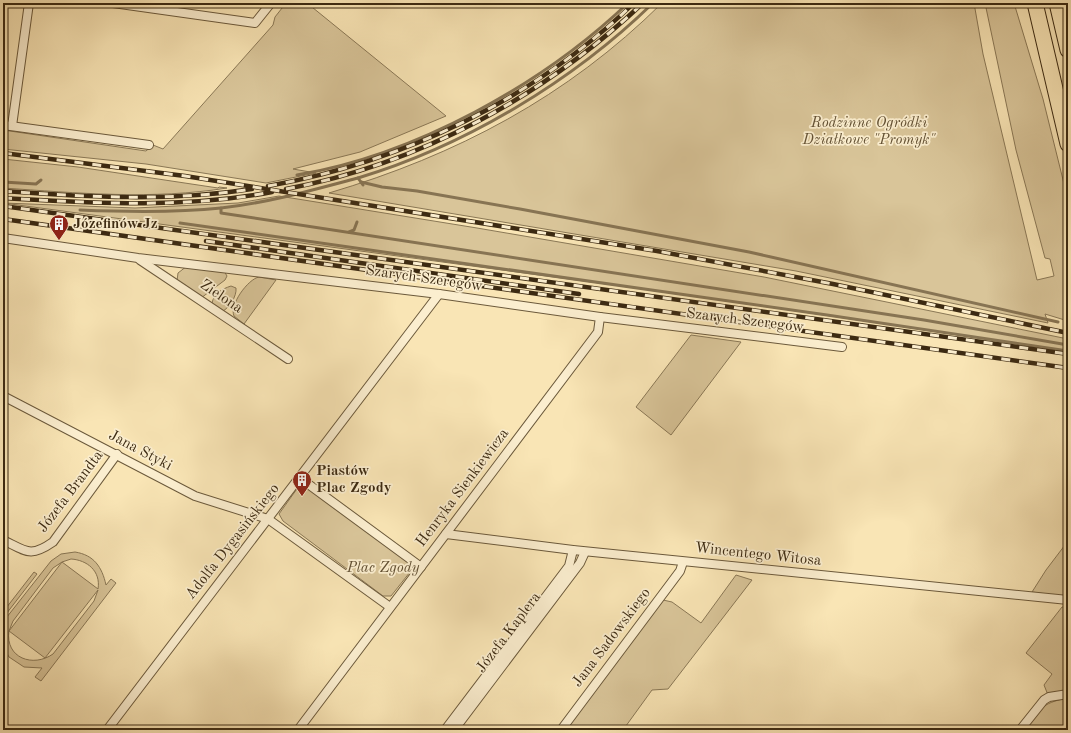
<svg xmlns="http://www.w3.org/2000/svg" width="1071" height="733" font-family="'Old Standard TT',serif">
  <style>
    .green { fill: #d9c599; stroke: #8a7856; fill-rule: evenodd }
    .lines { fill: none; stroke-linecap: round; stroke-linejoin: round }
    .stream { stroke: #877453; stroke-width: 3 }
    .street-casing { stroke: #6b593b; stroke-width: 10 }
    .highway-casing { stroke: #3c2a12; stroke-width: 17 }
    .street { stroke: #fbeecf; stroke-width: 8 }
    .highway { stroke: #f9e5b5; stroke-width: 15 }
    .rail-casing { stroke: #3c2a12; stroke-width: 4.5 }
    .rail { stroke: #fbeecf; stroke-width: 3; stroke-dasharray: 9; stroke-linecap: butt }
    .labels { text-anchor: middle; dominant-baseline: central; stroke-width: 3.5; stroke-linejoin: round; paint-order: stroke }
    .park-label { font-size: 15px; font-style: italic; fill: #635134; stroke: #fbeecf }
    .poi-label { font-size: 15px; font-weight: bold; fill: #3c2a12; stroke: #fbeecf; text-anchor: start }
    .street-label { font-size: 15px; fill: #3c2a12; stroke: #fbeecf }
  </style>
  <rect width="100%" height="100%" fill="#f9e5b5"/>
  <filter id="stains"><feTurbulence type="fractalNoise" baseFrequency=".005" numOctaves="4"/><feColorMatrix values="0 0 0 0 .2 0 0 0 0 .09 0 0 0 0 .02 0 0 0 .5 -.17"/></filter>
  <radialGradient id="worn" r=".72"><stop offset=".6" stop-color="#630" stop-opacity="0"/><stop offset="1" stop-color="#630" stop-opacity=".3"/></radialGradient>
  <g class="green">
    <polygon points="286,3 307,3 446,116 360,152 293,169 316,173 266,183 146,164 3,149 3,130 146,151 153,145 163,149 273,25 275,17"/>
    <path d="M 662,3 L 974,3 L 983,54 L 1037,280 L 1054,276 L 1050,259 L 1045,258 L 1016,150 L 985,3 L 1014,3 L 1043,99 L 1068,200 L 1068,321 L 1045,314 L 1048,323 L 796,271 L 329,193 C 457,155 567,97 662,3 Z"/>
    <path d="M 3,159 L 78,167 L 218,188 L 219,187 L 227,188 C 153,200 77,193 3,188 Z"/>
    <polygon points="279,196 477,228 764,277 1068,339 1068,351 688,295 3,203 135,208 238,203"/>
    <polygon points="187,266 224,271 227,276 225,280 201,298 177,281 178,273"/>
    <path d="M 259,277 L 276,280 L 244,324 L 234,316 C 229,305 248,279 259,277 Z"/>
    <path d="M 231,286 L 236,288 C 237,296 229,309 221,312 L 212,303 C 214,293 222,289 231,286 Z"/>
    <polygon points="691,335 741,342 671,435 636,407"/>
    <polygon points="303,484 414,567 391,596 383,596 283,521 279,514 299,486"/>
    <polygon points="1068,541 1068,597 1032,592 1046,570"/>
    <path d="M 75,552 C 94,555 102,567 106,585 L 111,579 L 116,583 L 41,681 L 35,677 L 42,668 L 24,667 L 9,657 L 3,646 L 3,622 L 51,561 L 61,554 ZM 71,559 C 87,560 101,571 98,589 L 62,562 ZM 62,562 L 9,631 L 13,621 L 53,568 ZM 98,590 L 94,601 L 53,654 C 33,668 5,658 9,631 L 45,658 Z"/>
    <polygon points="34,572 37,574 3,618 3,612"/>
    <polygon points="736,575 752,580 668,689 652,690 623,730 566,730 663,600 672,602 701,623"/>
    <polygon points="1062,607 1068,607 1068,691 1048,695 1044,685 1052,674 1026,653"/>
    <path d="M 1068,698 L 1068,730 L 1031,730 L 1028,727 C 1039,707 1046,702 1068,698 Z"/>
  </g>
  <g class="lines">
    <g class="stream">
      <path d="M 297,175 C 415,155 542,85 628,3"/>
      <polyline points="3,182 36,184 41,180"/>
      <polyline points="361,182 382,187 417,191 520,209 749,252 1058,322"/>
      <path d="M 363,185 L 358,178 C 465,146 573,81 653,3"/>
      <polyline points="221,208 221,213 924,320 1068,345"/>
      <path d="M 80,210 C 127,212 174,213 221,208 C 267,203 313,190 358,178"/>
      <polyline points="180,223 827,315 1068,351"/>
      <polyline points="349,232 354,230 357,222"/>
    </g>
    <defs>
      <g id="street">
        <polyline points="113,3 255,23 271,3"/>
        <polyline points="3,125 149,145"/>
        <polyline points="12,126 29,3"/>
        <polyline points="3,238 138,258 439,294 600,317 842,347"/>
        <polyline points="140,260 288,359"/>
        <polyline points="3,396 195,496 268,519 390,607"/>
        <polyline points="300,478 421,567"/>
        <polyline points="446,534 573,550 1068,600"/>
        <path d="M 3,540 C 26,551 30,558 53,542 L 117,454"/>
        <polyline points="107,730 439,294"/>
        <polyline points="298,730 598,332 600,317"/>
        <polyline points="445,730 569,566 573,550"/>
        <polyline points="454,730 580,563 585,552"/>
        <polyline points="561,730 680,571 683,562"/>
        <polyline points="1020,730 1044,700 1049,697 1068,694"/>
      </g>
      <g id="highway">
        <polyline points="1035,3 1068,144"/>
        <polyline points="1057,3 1068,50"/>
      </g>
    </defs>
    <use href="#street" class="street-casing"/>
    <use href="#highway" class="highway-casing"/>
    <use href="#street" class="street"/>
    <use href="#highway" class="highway"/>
    <defs>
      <g id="rail">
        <polyline points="3,153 185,176 657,251 833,284 1068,333"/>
        <path d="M 268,186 C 404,162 534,99 634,3"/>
        <path d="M 286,189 C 420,164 544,96 643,3"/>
        <path d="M 3,191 C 86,197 169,202 252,189"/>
        <path d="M 3,198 C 93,203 183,209 272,192"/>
        <polyline points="3,206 1068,354"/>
        <polyline points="3,219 1068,368"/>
        <polyline points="206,241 579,294"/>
      </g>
    </defs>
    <use href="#rail" class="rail-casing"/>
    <use href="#rail" class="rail"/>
  </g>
  <defs>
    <symbol id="building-pin" viewBox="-11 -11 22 30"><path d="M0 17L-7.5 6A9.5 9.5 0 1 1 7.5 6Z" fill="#8f2418" stroke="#fbeecf"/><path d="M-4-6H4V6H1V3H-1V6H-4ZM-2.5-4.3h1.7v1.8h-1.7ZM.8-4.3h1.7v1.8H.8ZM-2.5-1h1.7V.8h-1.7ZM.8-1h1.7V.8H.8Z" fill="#fff"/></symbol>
  </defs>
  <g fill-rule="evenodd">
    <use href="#building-pin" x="48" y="213" width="22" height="30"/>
    <use href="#building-pin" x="291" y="469" width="22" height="30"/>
  </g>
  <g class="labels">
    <g class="park-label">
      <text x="869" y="123">Rodzinne Ogródki<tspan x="869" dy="17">Działkowe "Promyk"</tspan></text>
      <text x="383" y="568">Plac Zgody</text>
    </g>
    <g class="poi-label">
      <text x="73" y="224">Józefinów Jz</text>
      <text x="316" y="471">Piastów<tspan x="316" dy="17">Plac Zgody</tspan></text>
    </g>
    <g class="street-label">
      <text transform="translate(424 279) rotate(8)">Szarych Szeregów</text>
      <text transform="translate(221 297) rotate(34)">Zielona</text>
      <text transform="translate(745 321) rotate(7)">Szarych Szeregów</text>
      <text transform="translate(140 451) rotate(28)">Jana Styki</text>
      <text transform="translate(463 488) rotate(-53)">Henryka Sienkiewicza</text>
      <text transform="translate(71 492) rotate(-53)">Józefa Brandta</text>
      <text transform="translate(233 542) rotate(-52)">Adolfa Dygasińskiego</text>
      <text transform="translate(758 555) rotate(6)">Wincentego Witosa</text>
      <text transform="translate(509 633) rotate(-53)">Józefa Kaplera</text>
      <text transform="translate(612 638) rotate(-53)">Jana Sadowskiego</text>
    </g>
  </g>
  <rect width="1071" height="733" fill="none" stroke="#f9e5b5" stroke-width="16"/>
  <rect x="4" y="4" width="1063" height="725" fill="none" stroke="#3c2a12" stroke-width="2"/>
  <rect x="8" y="8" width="1055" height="717" fill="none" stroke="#3c2a12"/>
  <rect width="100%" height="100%" filter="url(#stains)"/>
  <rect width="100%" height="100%" fill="url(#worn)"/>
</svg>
